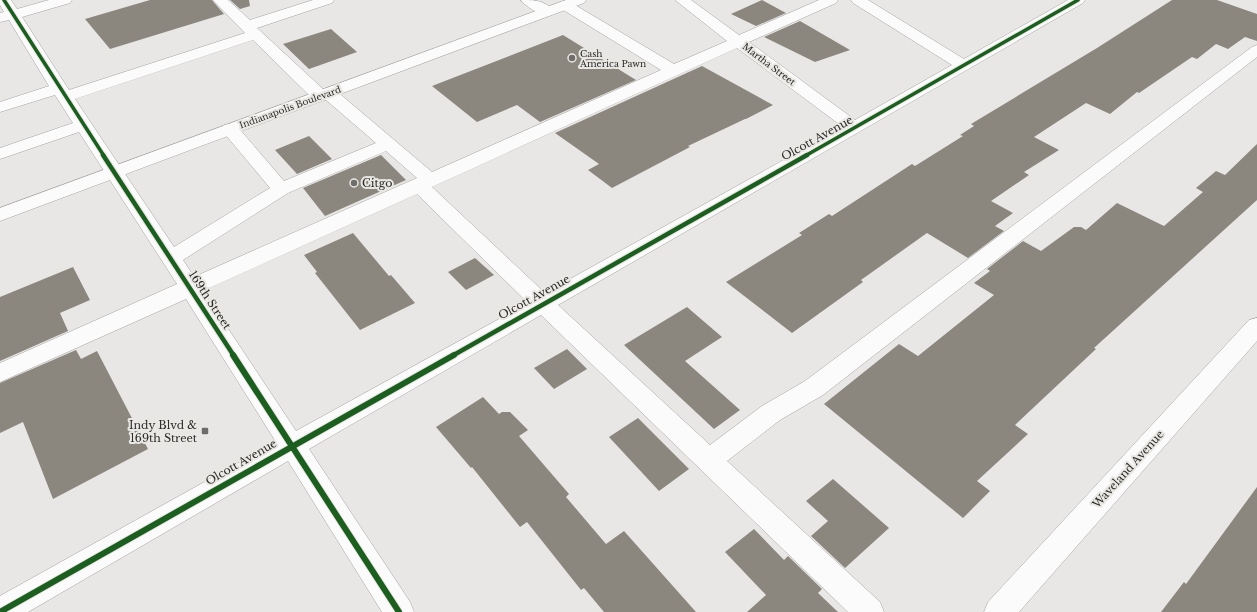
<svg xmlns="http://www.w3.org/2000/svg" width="1257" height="612" font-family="'Libre Baskerville',serif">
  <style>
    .building { fill: #8c877e }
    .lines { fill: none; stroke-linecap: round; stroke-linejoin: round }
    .minor-casing { stroke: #a3a2a1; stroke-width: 1 }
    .major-casing { stroke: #a3a2a1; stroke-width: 1 }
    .minor { fill: #fcfbfb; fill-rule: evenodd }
    .major { fill: #fcfbfb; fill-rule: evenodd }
    .cycleway-far2-casing { stroke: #eae8e4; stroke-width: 5.5 }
    .cycleway-far1-casing { stroke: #eae8e4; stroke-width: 7 }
    .cycleway-casing { stroke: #eae8e4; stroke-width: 8 }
    .cycleway-far2 { stroke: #1b5e20; stroke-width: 3.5 }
    .cycleway-far1 { stroke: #1b5e20; stroke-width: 4.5 }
    .cycleway { stroke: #1b5e20; stroke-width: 6 }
    .poi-dot { fill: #6f6d6c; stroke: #eae8e4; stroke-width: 1.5 }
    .labels { text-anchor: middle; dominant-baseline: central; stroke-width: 4; stroke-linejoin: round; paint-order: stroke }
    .far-poi-label { font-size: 9px; fill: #2d2c2b; stroke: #eae8e4; text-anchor: start }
    .far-street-label { font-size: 9px; fill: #2d2c2b; stroke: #eae8e4 }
    .street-label { font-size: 11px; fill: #2d2c2b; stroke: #eae8e4 }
    .poi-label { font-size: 11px; fill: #2d2c2b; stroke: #eae8e4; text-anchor: start }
  </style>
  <rect width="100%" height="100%" fill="#e9e7e5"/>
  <g class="building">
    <polygon points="150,0 212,0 224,14 110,49 85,19"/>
    <polygon points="230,0 249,0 250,6 240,9"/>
    <polygon points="762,0 786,13 756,26 731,14"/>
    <polygon points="1172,0 1217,0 1257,14 1257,41 1245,37 1228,49 1216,44 1197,59 1192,57 1139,93 1137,92 1110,114 1086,103 1034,137 1059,150 1024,172 1029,175 991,201 1013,213 995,226 1004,231 968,258 927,233 861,280 863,282 792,333 726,282 802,235 799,233 829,214 832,216 912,164 915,166 963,136 960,135 974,126 971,124 1097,48"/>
    <polygon points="800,21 850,50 815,62 764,37"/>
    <polygon points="331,29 357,52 309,69 283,44"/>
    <polygon points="563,35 636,80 540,122 517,105 477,122 432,86"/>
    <polygon points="702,66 773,105 746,119 745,119 688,146 690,147 612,188 588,170 599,164 555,133"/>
    <polygon points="309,136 332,159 297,174 275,150"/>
    <polygon points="1257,144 1257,200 1094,348 1096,349 1015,425 1028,434 977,481 990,491 963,518 824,404 899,344 918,356 994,295 974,283 990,271 987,269 1023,241 1041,251 1074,227 1081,227 1086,230 1117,203 1164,226 1203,192 1196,188 1216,171 1225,175"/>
    <polygon points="381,155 406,180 325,216 303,188"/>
    <polygon points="353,233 389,276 391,275 415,303 360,330 315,273 317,272 304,255"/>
    <polygon points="475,258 494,275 466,290 448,272"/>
    <polygon points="73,267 90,300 60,313 68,331 0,361 0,297"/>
    <polygon points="687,307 722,337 685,361 740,410 714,429 624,345"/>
    <polygon points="567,349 587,369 554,389 534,368"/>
    <polygon points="76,350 81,359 97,351 148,449 53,499 23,422 0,433 0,383"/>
    <polygon points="483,397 499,414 502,412 510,412 528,430 519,436 569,494 566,497 606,544 624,531 696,612 604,612 584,588 581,590 527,522 520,527 472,467 471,468 436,427"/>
    <polygon points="638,418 689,469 659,491 609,437"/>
    <polygon points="833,479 889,528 845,568 811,536 828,521 806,501"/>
    <polygon points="1257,487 1257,612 1161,612 1184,582 1186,584"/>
    <polygon points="754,529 784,560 788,556 822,589 818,593 838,612 747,612 766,595 725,552"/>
  </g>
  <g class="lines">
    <defs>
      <g id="minor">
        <path d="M 0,0 L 11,0 L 17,9 L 49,0 L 72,0 L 70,3 L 22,17 L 69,90 L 245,33 L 213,0 L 228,0 L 250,20 L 313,0 L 334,0 L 332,3 L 257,28 L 323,89 L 328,88 L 334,89 L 432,172 L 661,70 L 560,8 L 558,5 L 560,2 L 565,1 L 570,2 L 674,64 L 727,41 L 675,0 L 691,0 L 739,35 L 819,0 L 838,0 L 836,3 L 749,42 L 855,120 L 952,65 L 853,3 L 851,0 L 868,0 L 964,59 L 1068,0 L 1085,0 L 1083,3 L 558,305 L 710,445 L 762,406 L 805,381 L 1252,47 L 1257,45 L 1257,57 L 823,395 L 780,420 L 727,461 L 880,602 L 884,612 L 848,612 L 541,315 L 309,449 L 410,602 L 414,612 L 382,612 L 288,461 L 28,612 L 0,612 L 0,596 L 276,442 L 186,299 L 0,382 L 0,363 L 177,284 L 79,132 L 0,159 L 0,148 L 73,123 L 55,95 L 0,112 L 0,102 L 49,86 L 9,20 L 0,22 L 0,13 L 4,12 L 0,5 ZM 253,40 L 314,100 L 320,101 L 326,100 L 376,143 L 284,181 L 236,125 L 230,124 L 224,125 L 221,129 L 224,133 L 270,188 L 174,247 L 75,99 ZM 737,48 L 843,127 L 545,293 L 432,187 ZM 386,151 L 417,178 L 194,277 L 183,260 L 288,193 ZM 417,194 L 528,303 L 296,431 L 203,291 Z"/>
        <path d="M 521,0 C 534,0 546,0 554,12 L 552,15 C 541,18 532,9 523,3 Z"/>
        <polygon points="1257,318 1257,341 1019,612 984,612 988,602 1249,320"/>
      </g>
      <polygon id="major" points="566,0 586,0 584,3 0,221 0,208"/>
    </defs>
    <use href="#minor" class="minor-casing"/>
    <use href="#major" class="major-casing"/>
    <use href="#minor" class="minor"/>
    <use href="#major" class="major"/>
    <defs>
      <g id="cycleway-far2">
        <polyline points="4,0 104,156"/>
        <polyline points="805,156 1078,0"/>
      </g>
      <g id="cycleway-far1">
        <polyline points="103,155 234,356"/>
        <polyline points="452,356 807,155"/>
      </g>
      <g id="cycleway">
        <polyline points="233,355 399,612"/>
        <polyline points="0,612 454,355"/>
      </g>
    </defs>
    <use href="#cycleway-far2" class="cycleway-far2-casing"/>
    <use href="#cycleway-far1" class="cycleway-far1-casing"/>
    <use href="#cycleway" class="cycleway-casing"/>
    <use href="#cycleway-far2" class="cycleway-far2"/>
    <use href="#cycleway-far1" class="cycleway-far1"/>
    <use href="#cycleway" class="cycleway"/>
  </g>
  <g class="poi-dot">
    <circle cx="572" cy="58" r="4"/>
    <circle cx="354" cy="183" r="4"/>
    <rect x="201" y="427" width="8" height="8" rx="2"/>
  </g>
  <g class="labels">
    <g class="far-poi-label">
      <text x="580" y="53">Cash<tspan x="580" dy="10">America Pawn</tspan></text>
    </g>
    <g class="far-street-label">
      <text transform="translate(769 64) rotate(37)">Martha Street</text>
      <text transform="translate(290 107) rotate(-20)">Indianapolis Boulevard</text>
    </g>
    <g class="street-label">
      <text transform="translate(817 138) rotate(-29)">Olcott Avenue</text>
      <text transform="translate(534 297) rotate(-29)">Olcott Avenue</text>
      <text transform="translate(210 300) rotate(57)">169th Street</text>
      <text transform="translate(241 462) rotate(-30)">Olcott Avenue</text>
      <text transform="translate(1128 469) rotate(-48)">Waveland Avenue</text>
    </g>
    <g class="poi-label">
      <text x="362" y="183">Citgo</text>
      <text x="197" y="425" text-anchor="end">Indy Blvd &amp;<tspan x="197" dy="13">169th Street</tspan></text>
    </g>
  </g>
</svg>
